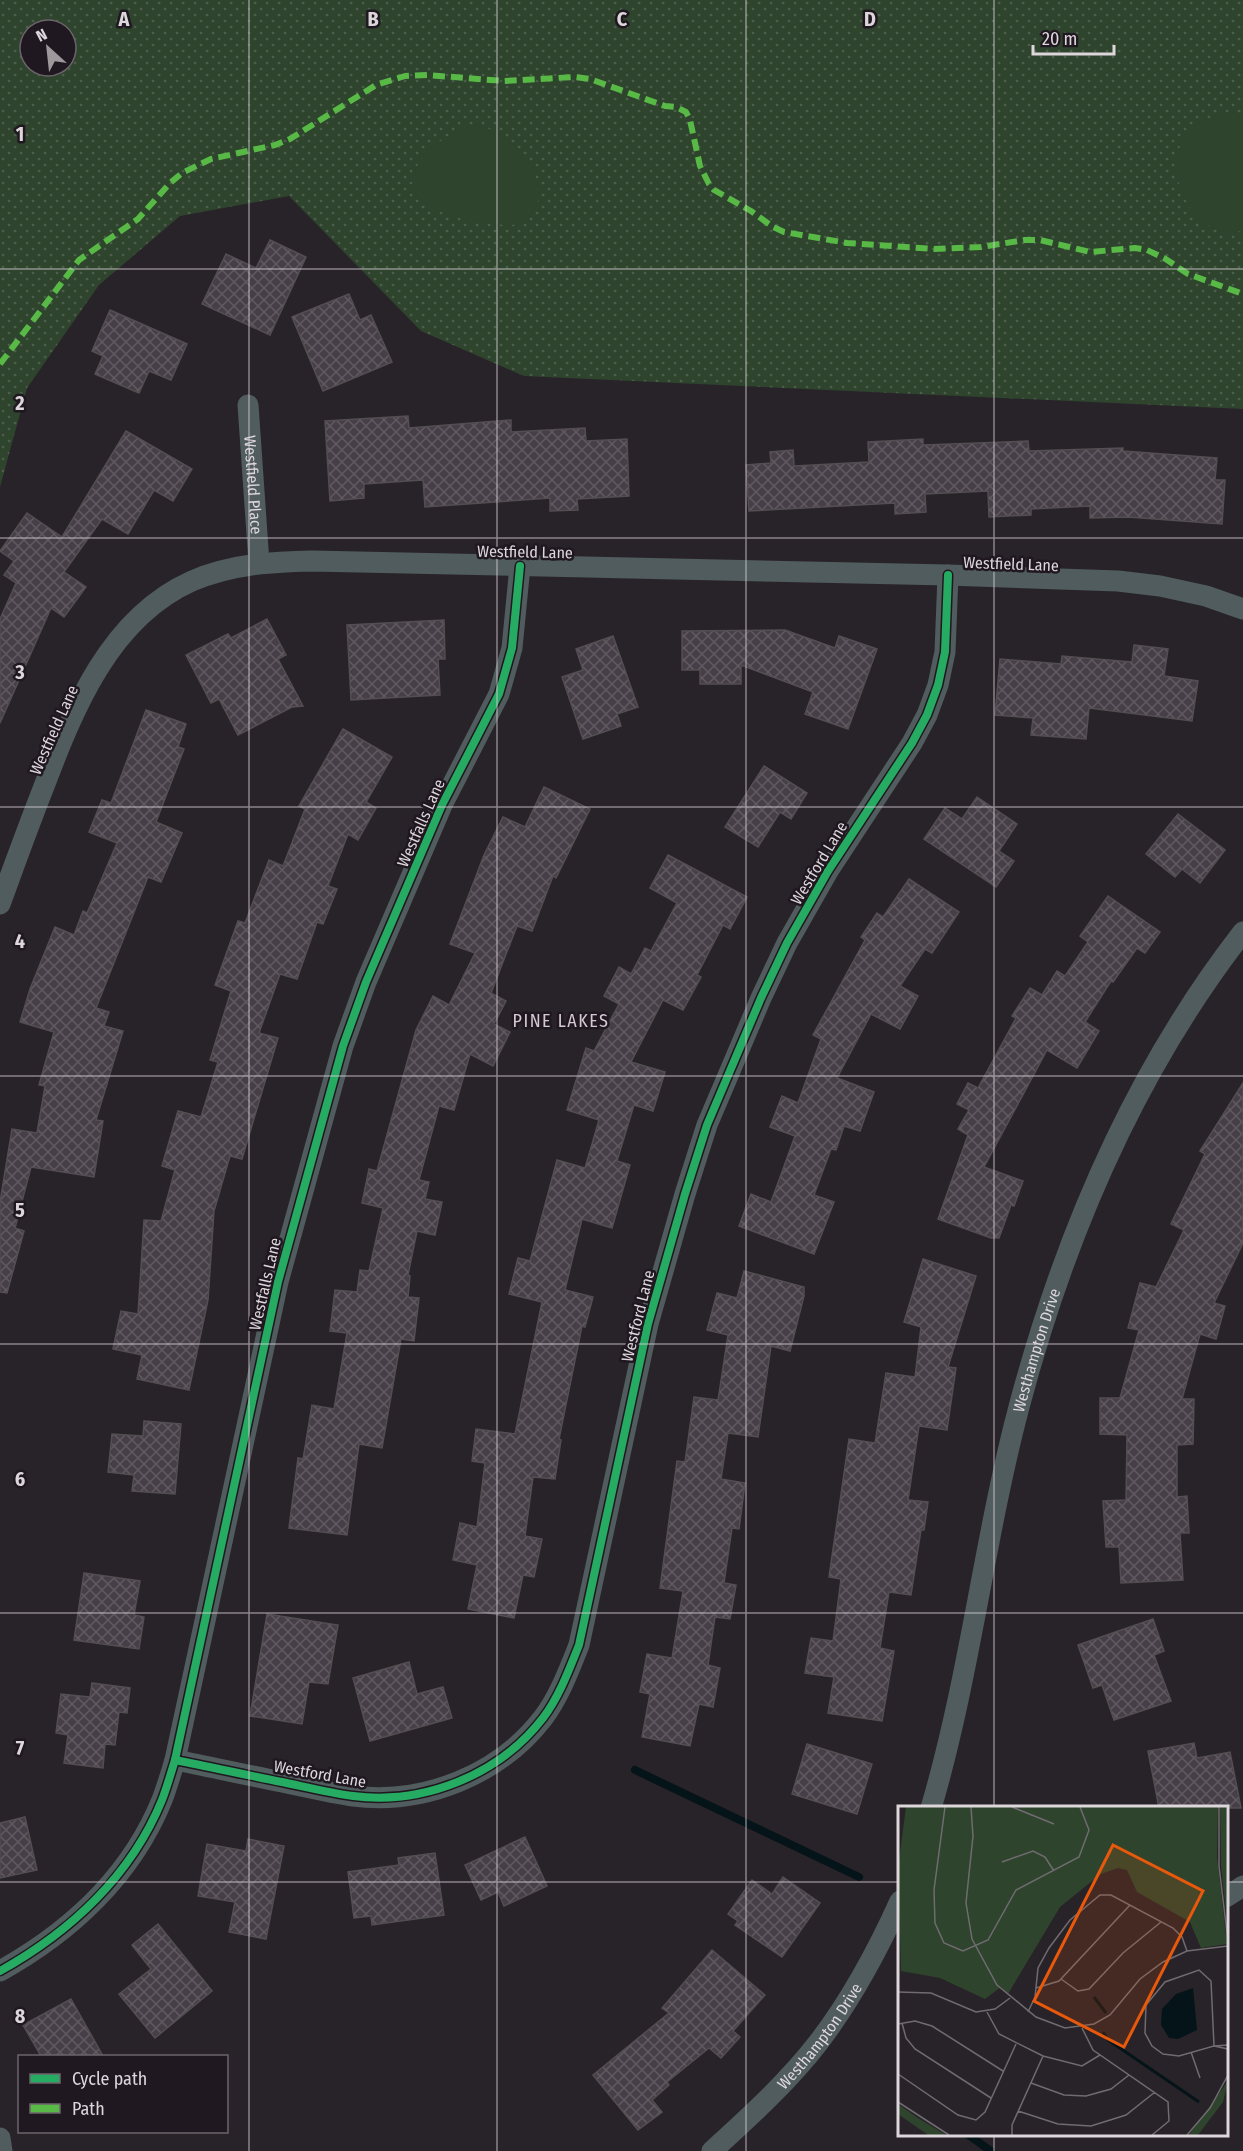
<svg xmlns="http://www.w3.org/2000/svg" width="1243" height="2151" font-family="'Fira Sans Condensed',sans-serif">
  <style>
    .grass { fill: url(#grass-dots); fill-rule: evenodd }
    .garden { fill: #2e442d }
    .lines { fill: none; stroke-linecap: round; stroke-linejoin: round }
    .stream { stroke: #041418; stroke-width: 8 }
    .building { fill: url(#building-cross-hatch); stroke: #534e52; stroke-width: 1.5 }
    .street { stroke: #505c5d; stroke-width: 21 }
    .quiet { stroke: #58b947; stroke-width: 6; stroke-dasharray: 12 6; stroke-linecap: butt }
    .cycleway-casing { stroke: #201820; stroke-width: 11 }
    .cycleway { stroke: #26ab63; stroke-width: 8 }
    .grid { fill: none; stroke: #ddd7dc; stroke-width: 1.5; stroke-opacity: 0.55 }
    .labels { text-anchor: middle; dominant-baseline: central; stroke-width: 5; stroke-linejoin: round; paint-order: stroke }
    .street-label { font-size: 16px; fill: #ddd7dc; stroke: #201820 }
    .neighbourhood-label { font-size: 18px; letter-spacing: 1.5px; fill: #d4c8d3; stroke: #201820 }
    .inset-river { fill: none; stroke: #041418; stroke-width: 3 }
    .inset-road { fill: none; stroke: #706b70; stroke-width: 1.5 }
    .view { fill: #e8590c; fill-opacity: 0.15; stroke: #e8590c; stroke-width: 3 }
    .inset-edge { fill: none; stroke: #ddd7dc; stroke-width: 3 }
    .grid-label { font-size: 20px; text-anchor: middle; font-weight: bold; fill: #ddd7dc; stroke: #201820; stroke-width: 5; stroke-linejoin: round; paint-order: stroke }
  </style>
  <defs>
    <pattern id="grass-dots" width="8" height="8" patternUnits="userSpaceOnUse" patternTransform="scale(1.5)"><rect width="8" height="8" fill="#2e442d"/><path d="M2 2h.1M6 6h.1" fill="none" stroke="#4c5e4b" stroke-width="1.8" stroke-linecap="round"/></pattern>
    <pattern id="building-cross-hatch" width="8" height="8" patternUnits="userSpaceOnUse" patternTransform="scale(1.5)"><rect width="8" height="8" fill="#473f47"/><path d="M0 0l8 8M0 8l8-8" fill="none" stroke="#615a61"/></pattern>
  </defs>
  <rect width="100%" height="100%" fill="#282328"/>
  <path class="grass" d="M 0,0 L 1243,0 L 1243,409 L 524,376 L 421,331 L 289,196 L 180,216 L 99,285 L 27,388 L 0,487 ZM 30,30 L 66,30 L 66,66 L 30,66 Z"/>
  <g class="garden">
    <path d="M 1231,113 L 1237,115 L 1243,122 L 1243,230 C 1188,252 1132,124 1231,113 Z"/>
    <path d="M 475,125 C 512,129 565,191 524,220 C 513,229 498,224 485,222 C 450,218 385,202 425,155 C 437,141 457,129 475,125 Z"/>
  </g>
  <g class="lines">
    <g class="stream">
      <polyline points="635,1770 859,1877"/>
      <polyline points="967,2134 991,2151"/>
    </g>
  </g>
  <g class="building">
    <polygon points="270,240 306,257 270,335 202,304 226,254 256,268"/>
    <polygon points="349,294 360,320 371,315 392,362 323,391 292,317"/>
    <polygon points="110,310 187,344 171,380 149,371 139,393 95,374 103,356 92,351"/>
    <polygon points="408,416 409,428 511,420 511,432 585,428 586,441 627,439 629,496 577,499 578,510 550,511 550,498 425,507 423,480 364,484 364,498 330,501 325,421"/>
    <polygon points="126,431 192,469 173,501 154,490 128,534 102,519 64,572 86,587 64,617 51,608 0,723 0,619 16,583 4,575 14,561 0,551 27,513 62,537"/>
    <polygon points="923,439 923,445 1028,441 1029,451 1123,448 1123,451 1217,458 1215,480 1225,480 1222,524 1128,517 1090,518 1090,506 1031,509 1031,515 989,517 988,491 925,494 926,512 895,514 895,503 749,511 746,465 771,463 770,452 793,450 794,466 869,462 868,442"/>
    <polygon points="267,619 286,655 278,659 303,706 292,707 238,735 219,699 211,703 186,655 228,634 231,638"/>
    <polygon points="444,620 445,659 438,659 440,695 351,700 347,625"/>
    <polygon points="785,630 835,648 839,636 877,649 848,729 805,714 813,692 741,665 741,684 700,684 700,670 682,670 682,631"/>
    <polygon points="613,636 638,707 617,714 621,726 583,739 562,677 583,670 576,649"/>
    <polygon points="1134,645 1168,649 1164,676 1198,681 1192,721 1089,708 1086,739 1031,735 1033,718 995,715 1000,659 1061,664 1062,656 1132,662"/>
    <polygon points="146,710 186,724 178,747 184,749 156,822 182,833 161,882 148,877 96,1008 109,1012 104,1026 123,1031 96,1120 103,1121 94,1177 31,1167 15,1228 24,1231 7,1293 0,1292 0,1202 12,1129 37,1133 45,1086 39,1085 54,1032 20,1022 30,989 55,927 74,935 83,911 87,913 117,843 89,832 102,800 111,803"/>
    <polygon points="343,729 392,757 366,802 376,808 358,840 348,834 328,886 337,889 323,924 317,922 297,979 280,974 259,1033 278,1038 242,1159 230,1156 214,1211 208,1300 189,1390 137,1379 142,1355 113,1349 121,1311 138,1314 144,1220 161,1221 175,1170 162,1166 178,1111 201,1117 218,1062 210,1060 231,991 215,985 238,921 245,923 269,860 283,866 305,809 299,806"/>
    <polygon points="764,766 807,793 791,819 780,812 758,847 725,827"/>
    <polygon points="544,787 590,809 556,878 553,876 532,931 517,926 491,993 506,1001 494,1024 510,1032 493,1066 470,1054 454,1110 439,1106 419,1180 429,1182 425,1199 442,1202 435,1235 417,1231 408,1275 410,1276 408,1297 419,1298 414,1341 401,1339 382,1448 359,1444 347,1535 289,1528 298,1458 303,1459 312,1405 334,1409 347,1333 330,1331 335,1290 357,1292 360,1270 369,1271 383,1208 362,1203 369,1169 377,1171 416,1030 433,996 449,1005 475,953 450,944 484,855 503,817 525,827"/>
    <polygon points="977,797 1017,824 999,851 1014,861 996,887 924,839 945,808 962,819"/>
    <polygon points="1178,814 1225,850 1200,883 1182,869 1175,877 1146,854"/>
    <polygon points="668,855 747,897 730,929 723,925 697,975 701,977 683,1010 663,1000 631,1062 665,1072 653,1111 634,1105 617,1161 630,1165 612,1228 582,1219 565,1290 593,1297 585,1327 582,1326 559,1439 561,1440 555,1479 533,1477 525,1536 542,1539 534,1577 523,1575 514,1618 468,1609 477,1565 453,1560 460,1523 477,1527 485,1463 472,1461 476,1429 515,1434 542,1302 509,1294 518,1258 530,1261 557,1160 585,1168 599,1120 567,1110 586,1048 594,1051 619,1004 604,996 619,967 631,974 645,948 651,951 677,903 650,888"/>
    <polygon points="909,879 959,912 932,953 925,949 900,986 918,996 900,1029 871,1014 837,1078 874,1092 860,1131 844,1126 836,1150 831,1149 814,1195 834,1202 814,1254 739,1226 751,1194 771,1202 795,1136 770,1127 782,1096 798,1103 821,1039 813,1035 865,940 861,937 877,913 883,917"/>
    <polygon points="1108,896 1160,932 1145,953 1137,948 1113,982 1111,981 1085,1022 1099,1031 1077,1068 1047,1050 984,1167 1023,1181 1014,1206 1011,1205 999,1238 991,1238 938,1219 968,1135 958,1129 969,1110 957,1104 968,1083 978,1088 1016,1018 1012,1016 1030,988 1042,995 1057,971 1065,976 1088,942 1080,936"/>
    <polygon points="1243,1083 1243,1243 1214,1303 1225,1306 1216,1339 1200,1334 1182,1399 1194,1399 1193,1444 1177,1445 1177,1497 1187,1496 1189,1533 1180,1533 1183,1580 1121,1583 1119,1547 1106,1547 1103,1501 1126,1500 1127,1435 1100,1434 1100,1398 1120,1398 1139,1330 1128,1328 1140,1283 1156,1287 1184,1230 1171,1224 1205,1154 1200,1151"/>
    <polygon points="923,1259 976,1276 948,1367 956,1368 947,1430 919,1426 908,1500 928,1502 924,1530 921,1530 911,1595 889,1592 880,1648 894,1651 882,1721 828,1713 834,1677 805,1673 811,1638 833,1641 841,1579 829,1577 849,1439 875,1443 886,1373 915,1377 921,1327 904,1322"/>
    <polygon points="744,1271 804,1287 804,1296 790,1351 771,1346 758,1437 728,1433 721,1479 745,1483 739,1529 732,1528 724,1583 736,1585 730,1619 715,1617 708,1665 720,1668 713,1707 699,1704 690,1746 642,1737 650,1694 640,1692 647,1654 672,1658 683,1591 660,1588 677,1461 685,1462 694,1397 718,1400 728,1335 707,1330 717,1293 737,1298"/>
    <polygon points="144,1421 181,1424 175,1494 132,1491 134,1475 108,1472 112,1434 143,1436"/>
    <polygon points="84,1573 140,1581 134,1615 144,1617 139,1649 74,1640"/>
    <polygon points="267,1614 338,1625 328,1684 309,1682 302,1724 250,1716"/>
    <polygon points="1153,1619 1164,1651 1154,1655 1171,1701 1114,1720 1102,1685 1093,1688 1078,1645"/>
    <polygon points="409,1662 417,1694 443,1687 452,1718 370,1741 353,1678"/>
    <polygon points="92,1683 130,1688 127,1713 119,1712 115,1745 105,1744 103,1768 64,1763 68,1735 56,1733 61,1694 90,1697"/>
    <polygon points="1194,1743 1197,1758 1230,1752 1241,1808 1159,1808 1148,1751"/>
    <polygon points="807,1744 872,1764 857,1814 792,1794"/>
    <polygon points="25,1817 37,1870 0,1878 0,1823"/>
    <polygon points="525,1837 547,1886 504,1906 498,1892 481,1900 465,1865"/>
    <polygon points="248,1839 284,1846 266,1939 229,1932 235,1902 198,1896 207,1844 246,1851"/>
    <polygon points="435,1853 444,1915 372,1925 371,1916 354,1918 348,1872 399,1865 398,1858"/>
    <polygon points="783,1877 820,1903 782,1957 735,1925 738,1921 728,1914 752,1880 772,1894"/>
    <polygon points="158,1924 212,1991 155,2038 119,1994 151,1969 132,1945"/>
    <polygon points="712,1950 765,1995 733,2031 740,2037 721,2058 709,2048 667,2082 669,2085 652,2100 662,2112 638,2130 593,2075 669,2013 662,2008"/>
    <polygon points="71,1999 103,2056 41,2056 23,2025"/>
  </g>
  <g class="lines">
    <g class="street">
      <path id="s1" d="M 248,405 L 259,563"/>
      <path d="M 0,904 C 14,866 28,827 43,789 C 73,710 109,618 192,581 C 231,564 271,562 312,561 L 948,575 L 1118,581 L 1160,586 L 1206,596 L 1243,609"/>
      <path d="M 175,1760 C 211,1767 246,1775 282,1782 C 306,1787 330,1793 353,1796 C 424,1805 499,1775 543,1718 C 559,1697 569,1670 579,1645 L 648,1324 L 685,1194 L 707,1125 L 761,998 L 787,943 L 828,871 L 912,743 L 927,715 L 938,685 L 945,652 L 948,575"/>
      <path id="s2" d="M 931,1808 C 970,1676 984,1539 1019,1407 C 1064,1237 1135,1071 1243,932"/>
      <polyline points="1226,1897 1243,1886"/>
      <path d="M 0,1971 C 70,1932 131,1876 162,1800 C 167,1787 171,1773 175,1760 L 278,1282 L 343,1046 L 366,982 L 442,805 L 499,694 L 512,648 L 520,566"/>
      <polyline points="0,2138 2,2151"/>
      <path id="s3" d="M 712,2151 C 749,2117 787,2083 818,2043 C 851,2000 877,1952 900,1901"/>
    </g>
    <polyline class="quiet" points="0,364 79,260 138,219 170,183 182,173 211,159 275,145 290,139 376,85 405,76 427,75 504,81 574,77 590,79 665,106 676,107 686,112 690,120 700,166 709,184 714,190 751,211 773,227 784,232 847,243 934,249 981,247 1025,240 1040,240 1090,252 1135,248 1147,250 1164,258 1188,274 1243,294"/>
    <defs>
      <g id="cycleway">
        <path d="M 175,1760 C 211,1767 246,1775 282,1782 C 306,1787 330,1793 353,1796 C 424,1805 499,1775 543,1718 C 559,1697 569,1670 579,1645 L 648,1324 L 685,1194 L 707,1125 L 761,998 L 787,943 L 828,871 L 912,743 L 927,715 L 938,685 L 945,652 L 948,575"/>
        <path d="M 0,1971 C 70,1932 131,1876 162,1800 C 167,1787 171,1773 175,1760 L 278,1282 L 343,1046 L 366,982 L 442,805 L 499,694 L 512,648 L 520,566"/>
      </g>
    </defs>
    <use href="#cycleway" class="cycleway-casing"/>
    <use href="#cycleway" class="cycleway"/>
  </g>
  <path class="grid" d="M 249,0 L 249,2151M 497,0 L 497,2151M 746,0 L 746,2151M 994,0 L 994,1808M 0,269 L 1243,269M 0,538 L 1243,538M 0,807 L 1243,807M 0,1076 L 1243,1076M 0,1344 L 1243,1344M 0,1613 L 1243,1613M 0,1882 L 900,1882M 1226,1882 L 1243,1882M 994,2134 L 994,2151"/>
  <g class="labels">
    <g class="street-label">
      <text stroke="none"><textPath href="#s1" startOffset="80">Westfield Place</textPath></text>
      <text transform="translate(525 552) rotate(1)">Westfield Lane</text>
      <text transform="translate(1011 564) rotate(2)">Westfield Lane</text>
      <text transform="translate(54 730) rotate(-66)">Westfield Lane</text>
      <text transform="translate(421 823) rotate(-66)">Westfalls Lane</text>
      <text transform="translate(819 863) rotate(-59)">Westford Lane</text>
      <text transform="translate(265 1284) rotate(-77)">Westfalls Lane</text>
      <text transform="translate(638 1316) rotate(-76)">Westford Lane</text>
      <text stroke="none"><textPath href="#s2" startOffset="470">Westhampton Drive</textPath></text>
      <text transform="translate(320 1774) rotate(10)">Westford Lane</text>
      <text stroke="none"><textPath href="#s3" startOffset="158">Westhampton Drive</textPath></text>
    </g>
    <g class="neighbourhood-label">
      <text x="561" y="1021">PINE LAKES</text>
    </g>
  </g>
  <g transform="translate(898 1806)">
    <rect width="330" height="330" fill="#282328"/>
    <path d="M 8,1 L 320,1 L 319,51 L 329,138 L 303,142 L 292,116 L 239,86 L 229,64 L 220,62 L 203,68 L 162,101 L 110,188 L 103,181 L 87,193 L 42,172 L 3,165 L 0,62 ZM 322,1 L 328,1 L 330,124 L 323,60 ZM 330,275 L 325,296 L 300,329 L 291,329 ZM 0,298 L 20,312 L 48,329 L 30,329 L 0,308 Z" fill="#2e442d"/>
    <path d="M 295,182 L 299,224 L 280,233 L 271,232 L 263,219 L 264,203 L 278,188 Z" fill="#041418"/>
    <path class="inset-river" d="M 196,191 L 208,207M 205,226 L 210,234 L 301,296"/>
    <path class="inset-road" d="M 47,1 L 36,84 L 37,117 L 46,137 L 65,145 L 90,134 L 118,84 L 181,51 L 191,24 L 182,1M 73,1 L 75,30 L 68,97 L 74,133 L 99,179 L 138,211 L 167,222 L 196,218 L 212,209 L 242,173 L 265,156 L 289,145 L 330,140M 114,1 L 156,18M 321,1 L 321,60 L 330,135M 104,56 L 135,45 L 147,51 L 156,65M 301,164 L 313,175 L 316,240 L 281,250 L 265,248 L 254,240 L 247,227 L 248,199 L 267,176 ZM 163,173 L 180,185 L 191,183 L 225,147 L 263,116M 138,182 L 161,175 L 232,99M 0,186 L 33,187 L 78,206 L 97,203 L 112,192M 89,206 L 101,228 L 145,250 L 184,260 L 202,249M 130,206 L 137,191 L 140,162 L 151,142 L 172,114 L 202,89 L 213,89 L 275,122 L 284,131 L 289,145M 4,217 L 8,232 L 17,243 L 93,292M 0,218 L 17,215 L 34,220 L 105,265M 184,222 L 195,244 L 270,296 L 271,315 L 254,329M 330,239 L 316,240 L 330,243M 293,246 L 302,272M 0,268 L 60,309 L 78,314 L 87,306 L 118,238M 133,277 L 166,289 L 188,290 L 213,283 L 231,269M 0,296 L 51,329M 120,305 L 160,318 L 193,320 L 228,309 L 257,286M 114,329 L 114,319 L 145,250M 289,329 L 312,302 L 330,269"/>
    <path class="view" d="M 215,39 L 305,85 L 226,241 L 136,195 Z"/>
    <rect width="330" height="330" class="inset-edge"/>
  </g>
  <g class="grid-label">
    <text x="124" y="26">A</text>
    <text x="373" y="26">B</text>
    <text x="622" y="26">C</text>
    <text x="870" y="26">D</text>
    <text x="20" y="141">1</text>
    <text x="20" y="410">2</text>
    <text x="20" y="679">3</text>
    <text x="20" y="948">4</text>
    <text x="20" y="1217">5</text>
    <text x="20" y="1486">6</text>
    <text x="20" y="1755">7</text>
    <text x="20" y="2023">8</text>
  </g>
  <rect x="18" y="2055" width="210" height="78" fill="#201820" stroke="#6c646b" stroke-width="1.5"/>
  <rect x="30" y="2074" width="30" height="9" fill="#26ab63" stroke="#6c646b" stroke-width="1.5"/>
  <text x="72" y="2085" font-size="18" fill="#ddd7dc">Cycle path</text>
  <rect x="30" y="2104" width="30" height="9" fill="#58b947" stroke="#6c646b" stroke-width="1.5"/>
  <text x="72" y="2115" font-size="18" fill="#ddd7dc">Path</text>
  <g transform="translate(48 48) rotate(333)"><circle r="28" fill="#201820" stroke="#6c646b" stroke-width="1.5"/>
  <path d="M0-4.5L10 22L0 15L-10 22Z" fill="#9e989d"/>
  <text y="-9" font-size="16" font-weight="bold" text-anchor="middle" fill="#ddd7dc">N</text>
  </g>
  <path d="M1033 45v9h81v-9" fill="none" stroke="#ddd7dc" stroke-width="3"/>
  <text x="1042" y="45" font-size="18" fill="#ddd7dc" stroke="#201820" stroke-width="4.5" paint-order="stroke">20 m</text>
</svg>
